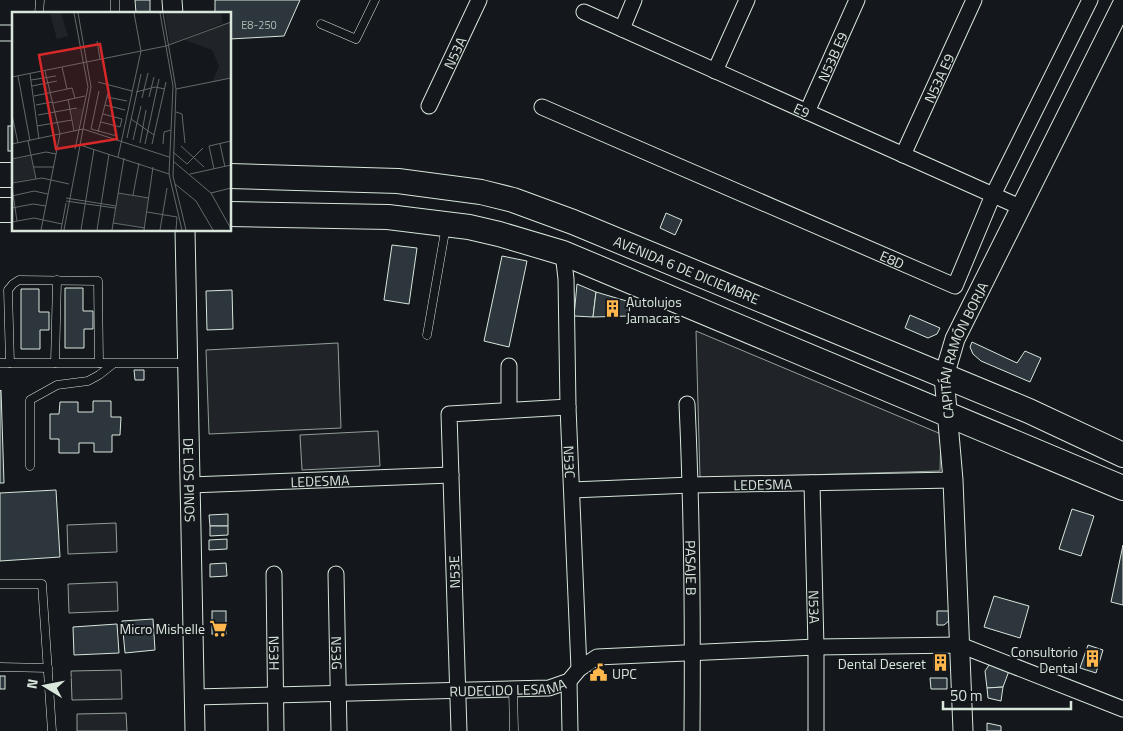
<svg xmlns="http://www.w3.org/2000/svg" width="1123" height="731" font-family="'Titillium Web',sans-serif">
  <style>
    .green { fill: #202428; stroke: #939e99 }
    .building { fill: #2c363c; stroke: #d8e6dc }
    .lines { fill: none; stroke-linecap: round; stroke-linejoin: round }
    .service-casing { stroke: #d8e6dc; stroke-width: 9 }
    .minor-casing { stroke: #d8e6dc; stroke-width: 17 }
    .tertiary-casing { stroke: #d8e6dc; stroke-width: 21 }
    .primary-casing { stroke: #d8e6dc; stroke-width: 26 }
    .service { stroke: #14181c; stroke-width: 8 }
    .minor { stroke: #14181c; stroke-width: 15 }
    .tertiary { stroke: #14181c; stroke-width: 19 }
    .primary { stroke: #14181c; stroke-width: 24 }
    .labels { text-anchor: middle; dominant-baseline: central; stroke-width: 4; stroke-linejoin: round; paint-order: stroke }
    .number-label { font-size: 11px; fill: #adbab4 }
    .street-label { font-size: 14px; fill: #d8e6dc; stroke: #14181c }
    .poi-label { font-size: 14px; fill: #d8e6dc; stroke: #14181c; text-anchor: end }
    .inset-road { fill: none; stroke: #626a69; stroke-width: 1 }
    .view { fill: #d62828; fill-opacity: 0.15; stroke: #d62828; stroke-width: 2.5 }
    .inset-edge { fill: none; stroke: #d8e6dc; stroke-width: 2.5 }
  </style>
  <rect width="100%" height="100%" fill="#14181c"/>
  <g class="green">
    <polygon points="696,331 941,434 940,471 700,478"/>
    <polygon points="338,343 341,428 209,434 206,350"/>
    <polygon points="378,431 380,466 302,470 300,435"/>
    <polygon points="116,523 117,552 68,554 67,525"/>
    <polygon points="117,582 118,611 69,613 68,584"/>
    <polygon points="121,670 122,699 72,700 71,671"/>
    <polygon points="126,713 127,731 77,731 77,714"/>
  </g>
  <g class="building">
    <polygon points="135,0 150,0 150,13 136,13"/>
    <polygon points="215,0 300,0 284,36 230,39 230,14 215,14"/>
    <rect x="8" y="126" width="6" height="25"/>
    <polygon points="666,213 682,220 675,235 660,228"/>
    <polygon points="392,245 417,248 409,304 384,300"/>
    <polygon points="502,256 527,261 509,347 484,341"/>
    <polygon points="577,284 596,292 593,317 574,316"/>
    <polygon points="65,288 83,288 83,311 93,311 93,329 84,329 84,348 65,348"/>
    <polygon points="21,289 39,289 39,312 49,312 49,330 40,330 40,349 21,349"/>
    <polygon points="232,290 233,329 207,330 206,291"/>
    <polygon points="596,292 630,302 629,316 593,317"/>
    <polygon points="910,315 940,328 937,334 928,338 905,328"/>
    <polygon points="972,342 1017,363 1025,351 1041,358 1030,382 981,361 973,354 970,347"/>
    <polygon points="134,370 144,370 144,380 135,380"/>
    <polygon points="1,390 4,483 0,483 0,391"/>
    <polygon points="93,401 111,401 111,417 121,417 120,435 112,435 112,452 94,452 94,443 79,443 79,453 59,453 59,439 50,439 50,414 59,414 60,402 78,402 78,412 93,412"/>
    <polygon points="56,490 60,557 0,561 0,493"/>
    <polygon points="1072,509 1094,516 1081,556 1059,549"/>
    <polygon points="228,514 228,526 210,526 209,515"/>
    <polygon points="210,526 228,526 228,535 210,536"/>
    <polygon points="227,539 227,549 209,550 209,540"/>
    <polygon points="1123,545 1123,605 1111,602"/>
    <polygon points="226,563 227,576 210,577 210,564"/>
    <polygon points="994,596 1029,606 1020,638 984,627"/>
    <rect x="212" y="611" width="14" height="12"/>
    <polygon points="937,611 950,611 950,620 944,625 937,625"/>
    <polygon points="153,619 155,650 125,653 122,621"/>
    <rect x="212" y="623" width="14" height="11"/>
    <polygon points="117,624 119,653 74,655 73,627"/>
    <polygon points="1088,645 1103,650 1096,673 1080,668"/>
    <polygon points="945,656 945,669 934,669 934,657"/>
    <polygon points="991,662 1009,671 1003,687 987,688 985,671"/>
    <rect x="0" y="676" width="5" height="13"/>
    <polygon points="930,678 947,678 947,689 931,689"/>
    <polygon points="1003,687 1001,701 988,698 987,688"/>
    <polygon points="987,723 1001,726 1001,731 987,731"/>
  </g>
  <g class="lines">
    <defs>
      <g id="service">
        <polyline points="115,0 115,14"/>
        <polyline points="39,14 40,0"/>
        <polyline points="321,24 356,39 375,0"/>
        <polyline points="427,335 446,226"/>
        <polyline points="0,363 187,363"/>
        <polyline points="10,363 8,290 13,284 19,280 98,281 99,363"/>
        <polyline points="55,363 57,280"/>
        <polyline points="30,466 30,400 57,385 88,381 99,375 113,364"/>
        <polyline points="0,584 42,584 52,731"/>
        <polyline points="0,667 48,668"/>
        <polyline points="513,689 514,731"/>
      </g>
      <g id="minor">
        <path id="s1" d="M 584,12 L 1020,207"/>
        <polyline points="622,29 634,0"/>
        <polyline points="0,33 14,33"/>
        <polyline points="715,71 747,0"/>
        <path id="s2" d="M 429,106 L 479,0"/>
        <path id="s3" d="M 542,107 L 955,286 L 993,195 L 1090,0"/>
        <path id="s4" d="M 807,112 L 857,0"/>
        <path id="s5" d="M 903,155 L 974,0"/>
        <path id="s6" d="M 563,253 L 566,279 L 568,407 L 579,669"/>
        <polyline points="509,366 509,410"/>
        <path id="s7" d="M 687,404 C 692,513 693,622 692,731"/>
        <path id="s8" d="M 812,483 L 816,647 L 816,731"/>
        <path id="s9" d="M 190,485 L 451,475"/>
        <path id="s10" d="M 572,490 L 691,485 L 953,480"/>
        <path id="s11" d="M 274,574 L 276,731"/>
        <path id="s12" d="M 336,574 L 339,731"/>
        <polyline points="569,681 570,731"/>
        <path id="s13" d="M 194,697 L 549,688 L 569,681 L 579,669 L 597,657 L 816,647 L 960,645 L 1123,709"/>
        <polyline points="459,731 449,414 568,407"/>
      </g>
      <g id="tertiary">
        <polyline points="172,0 173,14"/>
        <path id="s14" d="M 185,230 L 195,731"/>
        <path id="s15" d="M 963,731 L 953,480 L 944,376 L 955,339 L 1123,3"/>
      </g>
      <g id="primary">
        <polyline points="0,175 14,175"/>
        <path id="s16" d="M 230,176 L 398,181 L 481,192 L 513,200 L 573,222 L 1029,411 L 1123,455"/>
        <polyline points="0,210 14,210"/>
        <polyline points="230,214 388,217 469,227 499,234 563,253 1123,488"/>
      </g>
    </defs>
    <use href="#service" class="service-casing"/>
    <use href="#minor" class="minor-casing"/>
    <use href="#tertiary" class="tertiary-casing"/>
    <use href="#primary" class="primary-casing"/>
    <use href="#service" class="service"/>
    <use href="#minor" class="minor"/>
    <use href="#tertiary" class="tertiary"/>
    <use href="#primary" class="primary"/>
  </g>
  <defs>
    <symbol id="building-bare" viewBox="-9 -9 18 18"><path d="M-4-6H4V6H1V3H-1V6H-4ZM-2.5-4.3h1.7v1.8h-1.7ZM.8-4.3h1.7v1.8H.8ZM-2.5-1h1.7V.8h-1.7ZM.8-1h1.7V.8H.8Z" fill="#ffb74d" stroke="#14181c" stroke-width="2.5" paint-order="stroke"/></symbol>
    <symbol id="supermarket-bare" viewBox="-9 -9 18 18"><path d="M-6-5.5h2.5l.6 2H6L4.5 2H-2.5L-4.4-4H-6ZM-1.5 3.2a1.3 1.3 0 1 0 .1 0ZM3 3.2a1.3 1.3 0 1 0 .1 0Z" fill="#ffb74d" stroke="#14181c" stroke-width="2.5" paint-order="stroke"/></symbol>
    <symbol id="civic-bare" viewBox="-9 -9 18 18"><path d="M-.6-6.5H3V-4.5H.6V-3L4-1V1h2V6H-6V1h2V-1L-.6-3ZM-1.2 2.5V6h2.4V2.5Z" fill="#ffb74d" stroke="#14181c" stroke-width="2.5" paint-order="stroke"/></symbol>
  </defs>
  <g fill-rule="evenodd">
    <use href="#building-bare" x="600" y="296" width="25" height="25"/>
    <use href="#supermarket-bare" x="206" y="616" width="25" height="25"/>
    <use href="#building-bare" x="1080" y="646" width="25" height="25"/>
    <use href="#building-bare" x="928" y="650" width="25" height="25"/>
    <use href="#civic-bare" x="586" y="660" width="25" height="25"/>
  </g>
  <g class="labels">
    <g class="number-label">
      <text x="259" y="25">E8-250</text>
    </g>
    <g class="street-label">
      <text stroke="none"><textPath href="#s2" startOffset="59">N53A</textPath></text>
      <text stroke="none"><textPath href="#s4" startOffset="61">N53B E9</textPath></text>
      <text stroke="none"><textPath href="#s5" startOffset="85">N53A E9</textPath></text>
      <text stroke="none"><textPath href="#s1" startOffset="239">E9</textPath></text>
      <text stroke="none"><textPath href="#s3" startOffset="382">E8D</textPath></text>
      <text stroke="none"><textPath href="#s16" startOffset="472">AVENIDA 6 DE DICIEMBRE</textPath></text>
      <text stroke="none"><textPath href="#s15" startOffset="385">CAPITÁN RAMÓN BORJA</textPath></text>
      <text stroke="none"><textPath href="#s6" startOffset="209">N53C</textPath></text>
      <text stroke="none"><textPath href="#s14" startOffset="250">DE LOS PINOS</textPath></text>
      <text stroke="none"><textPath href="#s9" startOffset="130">LEDESMA</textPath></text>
      <text stroke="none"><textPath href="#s10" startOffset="191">LEDESMA</textPath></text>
      <text stroke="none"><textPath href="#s7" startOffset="164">PASAJE B</textPath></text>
      <text transform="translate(454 572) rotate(-92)">N53E</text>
      <text stroke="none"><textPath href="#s8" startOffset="124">N53A</textPath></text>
      <text stroke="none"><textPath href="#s11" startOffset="79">N53H</textPath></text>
      <text stroke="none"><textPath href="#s12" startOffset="79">N53G</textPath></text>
      <text stroke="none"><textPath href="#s13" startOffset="314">RUDECIDO LESAMA</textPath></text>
    </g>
    <g class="poi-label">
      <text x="626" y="301" text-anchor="start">Autolujos<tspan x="626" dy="16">Jamacars</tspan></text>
      <text x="205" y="628">Micro Mishelle</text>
      <text x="1078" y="651">Consultorio<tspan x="1078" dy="16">Dental</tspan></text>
      <text x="926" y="663">Dental Deseret</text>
      <text x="612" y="673" text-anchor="start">UPC</text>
    </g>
  </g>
  <g transform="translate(12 12)">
    <rect width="219" height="219" fill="#14181c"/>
    <path d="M 49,1 L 56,24 L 45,27 L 38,2 ZM 153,1 L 209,1 L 211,11 L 158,32 ZM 218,10 L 219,66 L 200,70 L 207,54 L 200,38 L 172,28 ZM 71,96 L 66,118 L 63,118 L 59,98 ZM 19,144 L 23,166 L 1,170 L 0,148 ZM 106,181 L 137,186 L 132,216 L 101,211 Z" fill="#202428"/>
    <path class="inset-road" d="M 62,1 L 76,75 L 63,137M 148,1 L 161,74 L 157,162 L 170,218M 151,1 L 164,77 L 161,164 L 174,218M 85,29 L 88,47M 50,55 L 55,77M 18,62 L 27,127M 6,64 L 18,129M 0,65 L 154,34 L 219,10M 19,68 L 44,64M 86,70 L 120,79M 20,74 L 45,69M 164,77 L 219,66M 87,79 L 79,117 L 105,124M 124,80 L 143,75 L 153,77M 22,84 L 60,76 L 63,86M 95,85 L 115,89M 137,85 L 142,65M 130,86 L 136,61M 56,87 L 62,119M 41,91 L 73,84M 24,93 L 40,90M 93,93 L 113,98M 164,100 L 170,102 L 173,131M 0,103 L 6,131M 26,103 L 65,96M 119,107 L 142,123M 89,110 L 108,115 L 110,107 L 91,102M 25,114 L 60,108M 86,120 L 96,81M 115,126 L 129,62M 121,128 L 129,94M 16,129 L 24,167M 128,131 L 134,98M 0,132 L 71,117 L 157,145M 133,132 L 147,67M 140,132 L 154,70M 151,132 L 152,120 L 159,118M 208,132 L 213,155M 68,133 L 157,162M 169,134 L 192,155M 161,140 L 175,152 L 191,136M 106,145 L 129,39 L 122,1M 0,147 L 34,140 L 44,142M 161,149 L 199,181 L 219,217M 22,155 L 42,155M 202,157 L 197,134 L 219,129M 178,162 L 219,153M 0,171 L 30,166 L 57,172M 163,172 L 184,189 L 201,218M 0,175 L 5,209M 106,181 L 137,186M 199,181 L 219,176M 121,183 L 127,151M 0,184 L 22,179 L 36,182M 54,186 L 104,194M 54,189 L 103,196M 0,196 L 21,192 L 34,194M 135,200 L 165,205 L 164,218M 0,210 L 22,206 L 50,212M 101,211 L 133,216M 29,218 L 48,122 L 33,59M 49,218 L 54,191M 52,218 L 79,75 L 66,1M 69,218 L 82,137M 85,218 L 97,142M 100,218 L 112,146M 132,218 L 141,155M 148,218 L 155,176"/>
    <path class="view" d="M 88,32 L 105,127 L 44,137 L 27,43 Z"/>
    <rect width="219" height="219" class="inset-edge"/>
  </g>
  <g transform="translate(45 686) rotate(280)" stroke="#14181c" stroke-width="4" paint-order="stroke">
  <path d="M0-4L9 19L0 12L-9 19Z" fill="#d8e6dc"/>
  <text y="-8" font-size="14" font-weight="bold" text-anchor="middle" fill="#d8e6dc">N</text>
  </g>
  <path d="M943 701v8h128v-8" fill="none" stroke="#d8e6dc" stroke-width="2.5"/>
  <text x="950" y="701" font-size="15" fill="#d8e6dc" stroke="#14181c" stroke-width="4" paint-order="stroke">50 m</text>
</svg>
